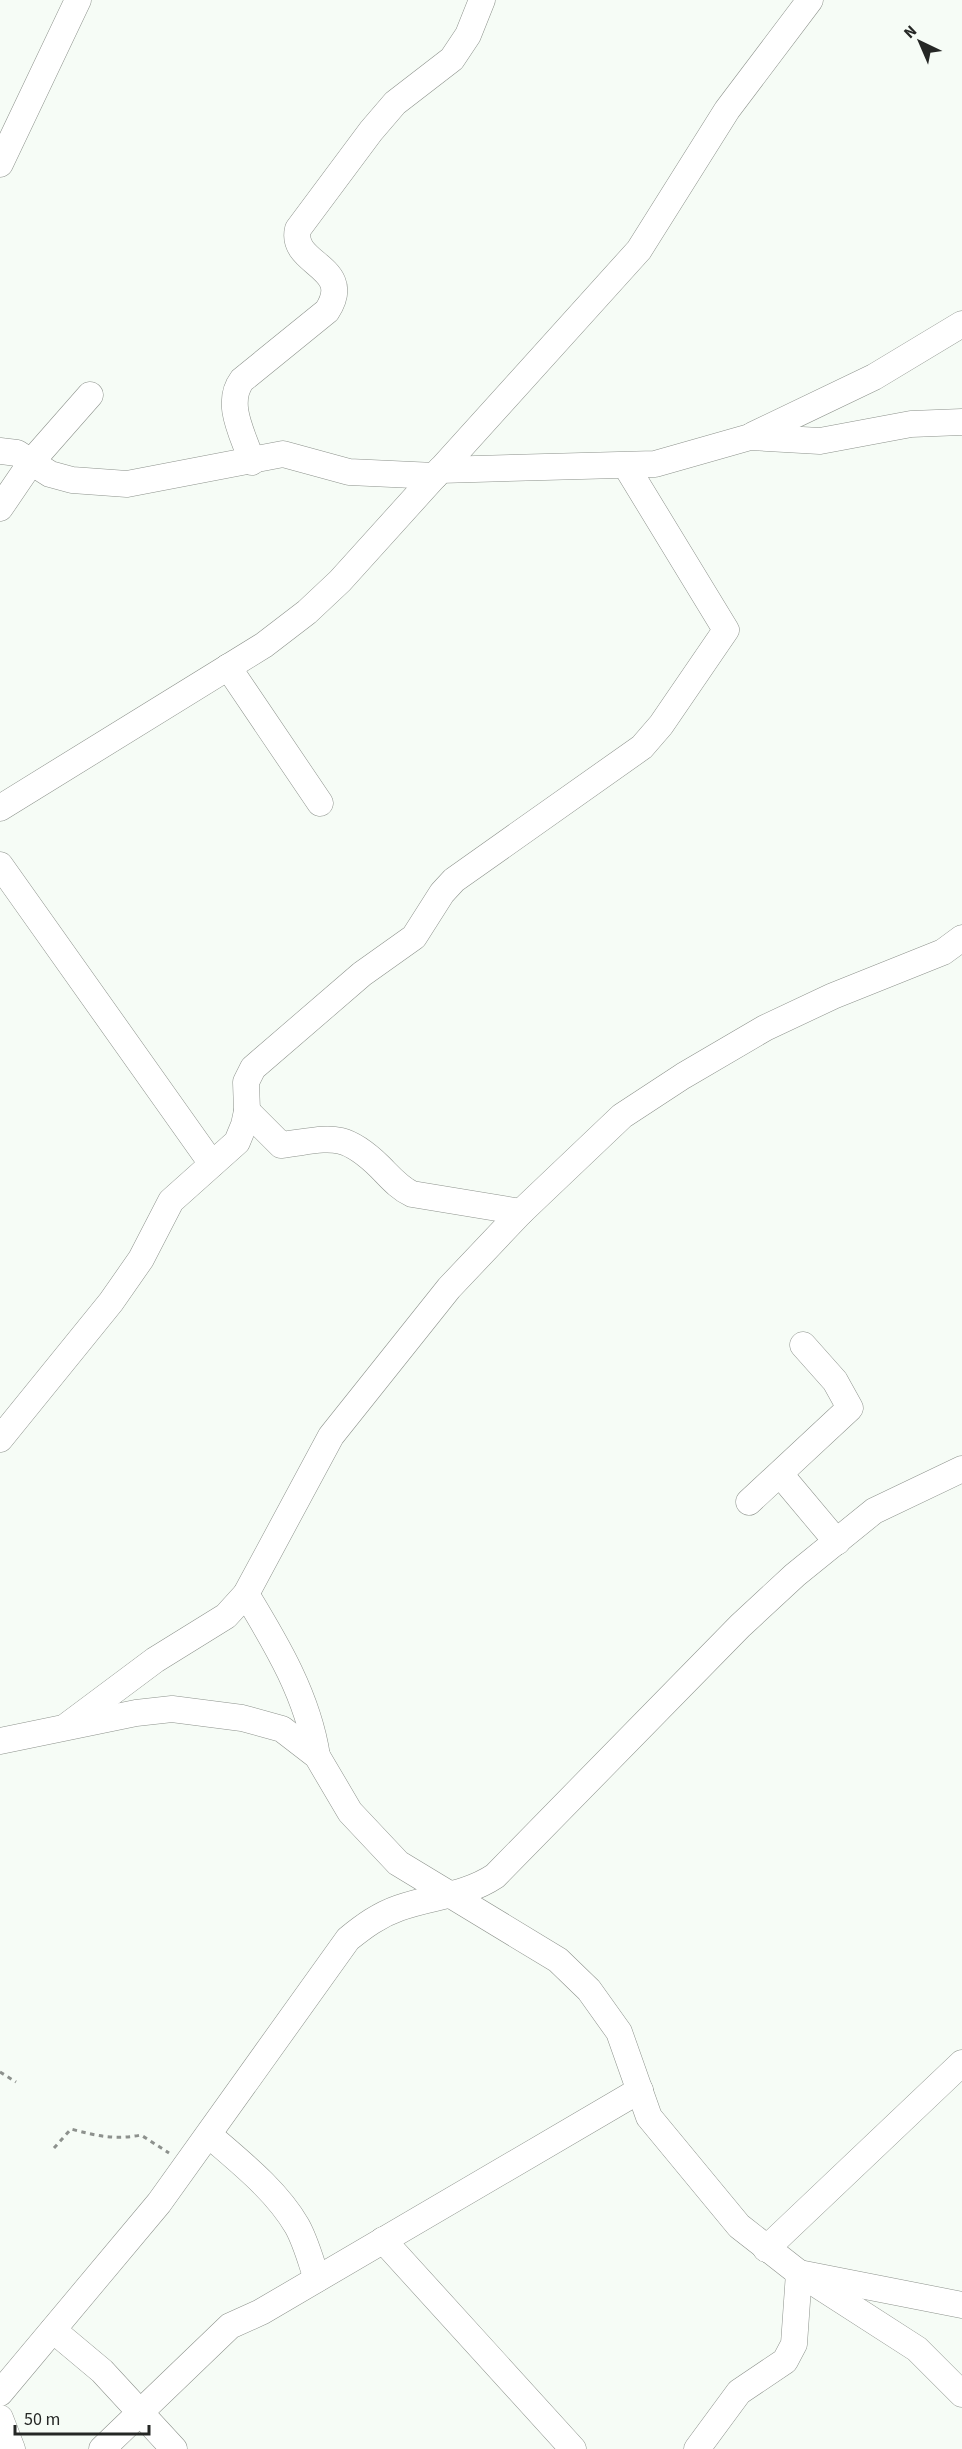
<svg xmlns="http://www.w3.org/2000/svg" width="962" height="2449" font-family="'Source Sans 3',sans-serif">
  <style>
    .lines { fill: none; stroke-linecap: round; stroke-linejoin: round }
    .minor-casing { stroke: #8d928c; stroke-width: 27 }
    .path { stroke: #8d918d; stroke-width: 3; stroke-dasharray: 4.5 4.5; stroke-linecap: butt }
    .minor { stroke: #fff; stroke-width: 26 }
  </style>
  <rect width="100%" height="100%" fill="#f6fcf6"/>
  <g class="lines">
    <defs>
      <g id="minor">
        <polyline points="0,164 78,0"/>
        <polyline points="753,435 874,377 962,324"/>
        <polyline points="0,451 17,453 50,474 72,480 127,484 283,454 349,472 435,476"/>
        <path d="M 252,462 C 244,436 224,404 242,380 L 327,311 C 356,266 289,265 298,229 L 371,131 L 395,103 L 452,59 L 468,35 L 482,0"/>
        <polyline points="440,470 655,464 750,437 820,441 911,424 962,422"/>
        <polyline points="0,508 32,461 90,395"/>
        <polyline points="228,667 320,803"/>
        <polyline points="0,808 264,645 307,612 340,581 639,250 727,110 810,0"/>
        <polyline points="0,865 212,1164"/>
        <path d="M 247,1111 L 281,1145 C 330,1139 342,1130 380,1167 C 390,1177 399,1188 412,1194 L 521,1212"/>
        <polyline points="0,1439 111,1302 141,1259 171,1201 237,1142 244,1125 247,1111 246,1082 253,1068 362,974 414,937 442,893 454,880 642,747 661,725 726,630 626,466"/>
        <polyline points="780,1474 837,1542"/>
        <polyline points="749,1502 850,1408 835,1381 803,1345"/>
        <path d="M 246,1594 C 277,1645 308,1697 317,1756"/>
        <polyline points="68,1725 155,1660 226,1616 246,1594 331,1436 449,1288 521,1212 622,1116 683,1076 765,1028 833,996 943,952 962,938"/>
        <polyline points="0,1741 136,1713 172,1709 242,1718 282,1729 317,1756 350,1812 398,1863 558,1960 589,1990 619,2032 649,2117 739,2226 799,2273 917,2349 962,2394"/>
        <path d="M 209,2135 C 240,2162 276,2190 297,2226 C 306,2242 311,2262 317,2279"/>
        <polyline points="383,2240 573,2449"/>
        <polyline points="766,2249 962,2063"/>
        <polyline points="53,2330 102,2371 174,2449"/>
        <path d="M 0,2393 L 159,2203 L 348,1939 C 364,1926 379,1915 399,1908 C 432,1896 465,1896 495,1876 L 740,1626 L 795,1575 L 874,1511 L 962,1469"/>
        <polyline points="0,2418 12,2449"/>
        <polyline points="102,2449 230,2326 261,2312 640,2090"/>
        <polyline points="697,2449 739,2392 785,2361 794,2344 799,2273 962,2305"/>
      </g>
    </defs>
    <use href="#minor" class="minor-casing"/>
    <g class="path">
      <polyline points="0,2072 16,2082"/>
      <path d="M 54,2148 L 71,2129 C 96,2136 116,2140 141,2135 L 169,2153"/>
    </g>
    <use href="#minor" class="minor"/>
  </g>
  <g transform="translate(920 42) rotate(316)" stroke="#f6fcf6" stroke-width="4.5" paint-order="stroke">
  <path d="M0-4.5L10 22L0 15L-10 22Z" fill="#252725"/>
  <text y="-9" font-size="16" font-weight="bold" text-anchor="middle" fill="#252725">N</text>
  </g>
  <path d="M15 2425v9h134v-9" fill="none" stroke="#252725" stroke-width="3"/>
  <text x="24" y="2425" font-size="18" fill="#252725" stroke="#f6fcf6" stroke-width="4.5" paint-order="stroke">50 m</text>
</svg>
